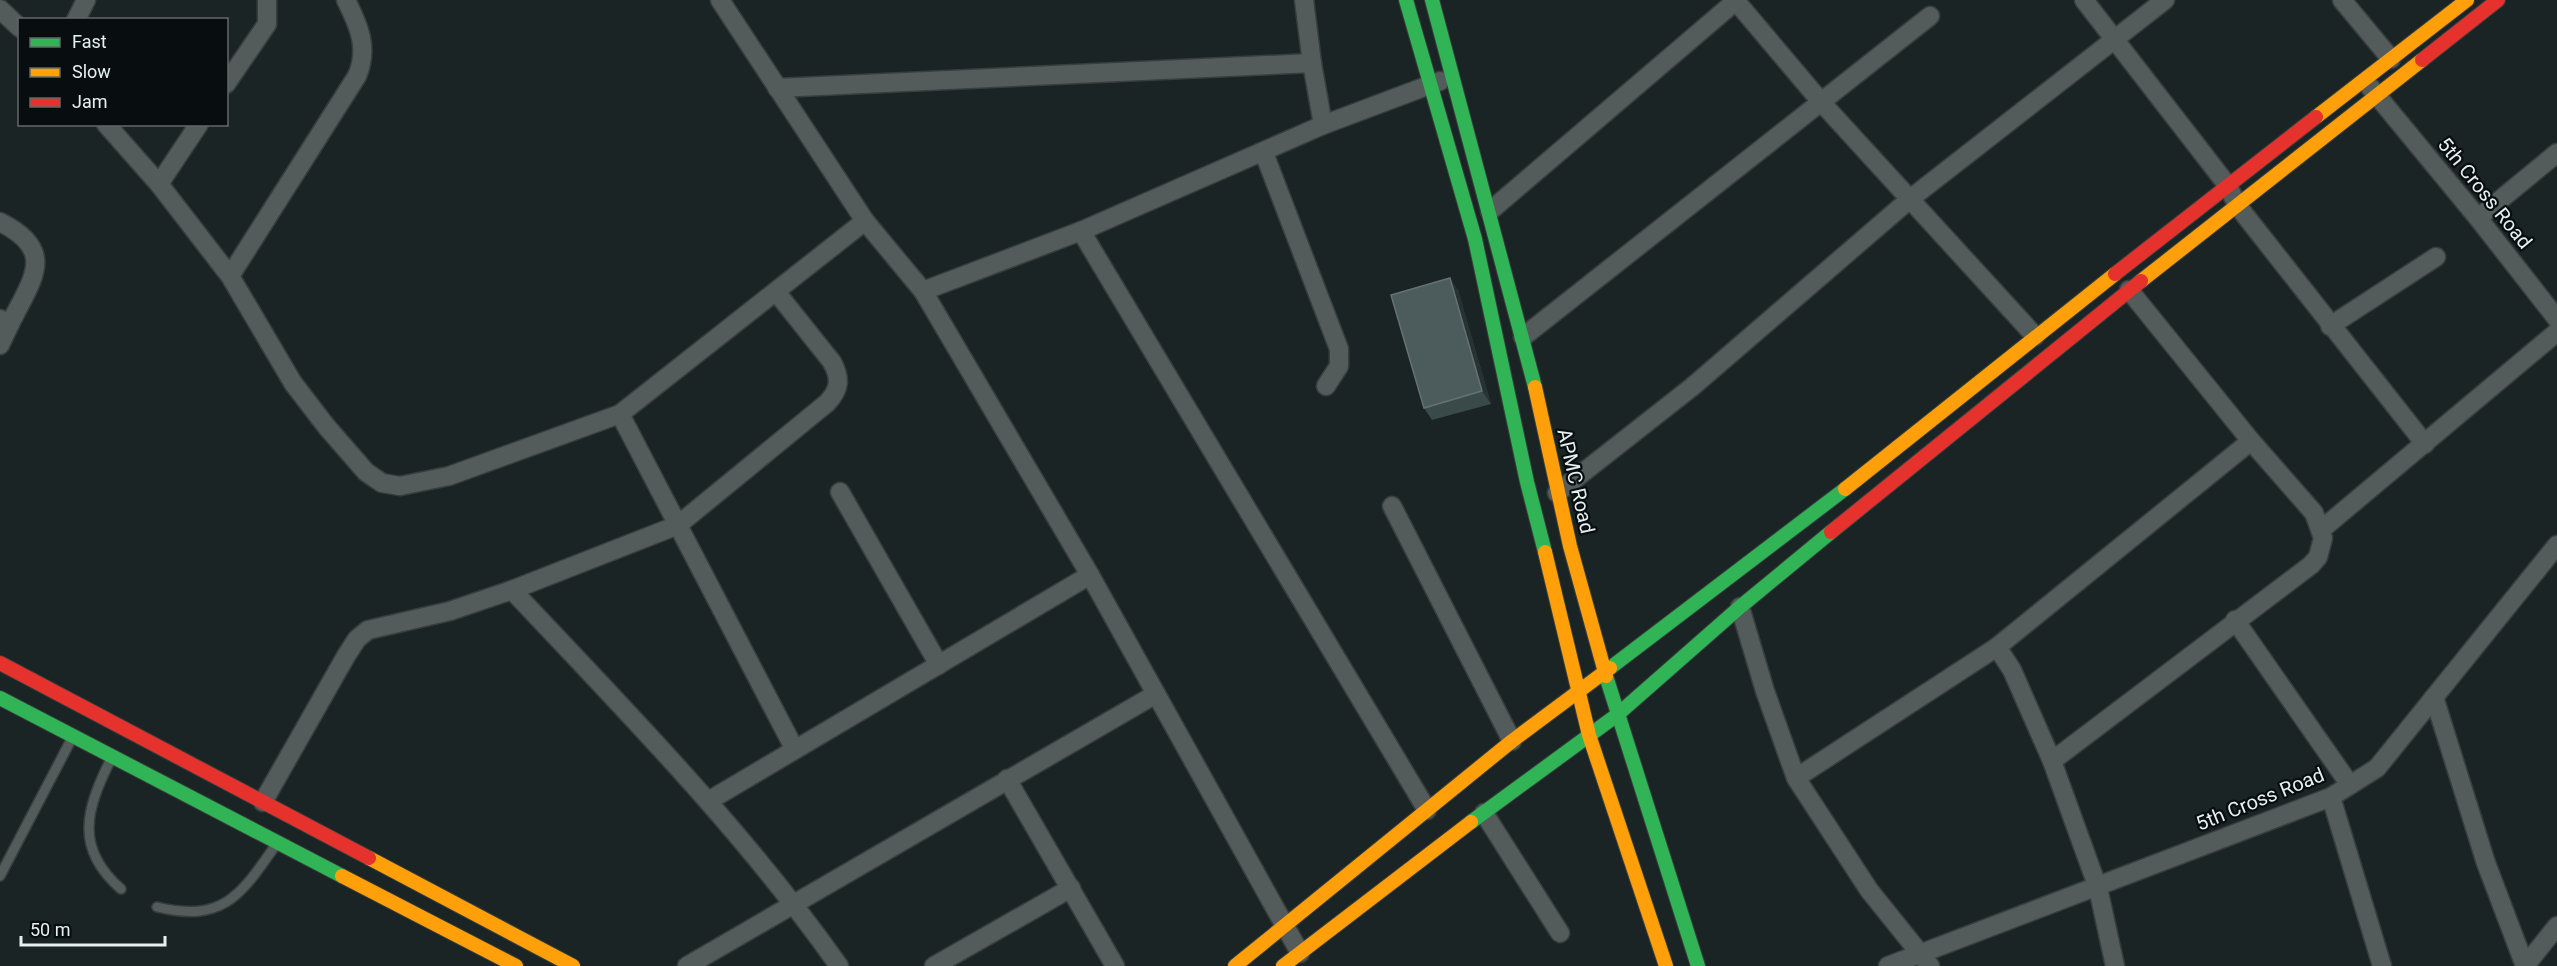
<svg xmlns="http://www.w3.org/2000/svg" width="2557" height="966" viewBox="0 0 2557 966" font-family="Roboto,sans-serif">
  <rect width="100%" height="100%" fill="#1b2424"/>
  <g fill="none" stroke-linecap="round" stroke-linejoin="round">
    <defs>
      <g id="lane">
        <path d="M 111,759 C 86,809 74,848 121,889"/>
        <path d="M 0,876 L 71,740"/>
        <path d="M 157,907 C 223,923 241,895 275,846"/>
      </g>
      <g id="street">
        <path d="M 720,0 L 865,221 L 923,291 L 1090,575 L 1300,953"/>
        <path d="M 1304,0 L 1312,63"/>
        <path d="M 1735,0 L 1822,103 L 2035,336"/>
        <path d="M 2084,0 L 2228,186 L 2237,205 L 2425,444"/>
        <path d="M 2342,0 L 2391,59"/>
        <path d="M 0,9 L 20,28"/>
        <path d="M 76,20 L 86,0"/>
        <path d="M 226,84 L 267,24 L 267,0"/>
        <path d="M 2370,87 L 2478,218 L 2557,319"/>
        <path d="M 777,88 L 1312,63 L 1323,125 L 1440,81"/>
        <path d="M 106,124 L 159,184 L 230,276 L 293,383 L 326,426 L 366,472 L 382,483 L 400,486 L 449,476 L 620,414 L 865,221"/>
        <path d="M 1264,153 L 1339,349 L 1339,366 L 1326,386"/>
        <path d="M 159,184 L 199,124"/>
        <path d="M 1490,211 L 1737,0"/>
        <path d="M 2478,218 L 2557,153"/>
        <path d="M 0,222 C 58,251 32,279 10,324"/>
        <path d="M 1081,231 L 1427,810"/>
        <path d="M 230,276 L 357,76 C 369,48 359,26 346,0"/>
        <path d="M 923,291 L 1081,231 L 1323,125"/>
        <path d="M 0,319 L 10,324 L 0,345"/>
        <path d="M 2330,326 L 2436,257"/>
        <path d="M 1523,337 L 1930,16"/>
        <path d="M 620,414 L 794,748"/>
        <path d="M 840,492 L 939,665"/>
        <path d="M 1557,493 L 1692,387 L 1910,199 L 2165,0"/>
        <path d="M 1392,506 L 1512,741"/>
        <path d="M 2322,529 L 2557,332"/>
        <path d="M 512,590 C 626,711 743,830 839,966"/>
        <path d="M 1740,607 L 1765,691 L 1796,778 L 1997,647 L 2012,670 L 2052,761 L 2311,565 L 2318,557 L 2323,538 L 2314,513 L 2251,441 L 2129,290"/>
        <path d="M 2235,620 L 2350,785"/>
        <path d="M 1997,647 L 2251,441"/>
        <path d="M 2434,697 L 2486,863 L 2525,966"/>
        <path d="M 2052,761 L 2098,888 L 2115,966"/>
        <path d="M 1796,778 L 1869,890 L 1930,966"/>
        <path d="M 1007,779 L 1115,966"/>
        <path d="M 2331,797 L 2382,966"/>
        <path d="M 710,800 L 1090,575"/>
        <path d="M 263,802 L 346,656 L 357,639 L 368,630 L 450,611 L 512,590 L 678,525 L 827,403 C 840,389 841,379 832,362 L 777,293"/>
        <path d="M 1484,813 L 1560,933"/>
        <path d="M 687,966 L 1156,694"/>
        <path d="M 934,966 L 1071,888"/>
        <path d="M 1888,966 L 2331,797 L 2377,768 L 2557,545"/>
        <path d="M 2525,966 L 2557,926"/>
      </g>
      <g id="fast">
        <path d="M 1406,0 L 1475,239 L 1527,482 L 1545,552"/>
        <path d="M 1432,0 L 1535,387"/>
        <path d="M 1610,668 L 1845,489"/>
        <path d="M 1606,676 L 1698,966"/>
        <path d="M 0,698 L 342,876"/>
        <path d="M 1471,822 L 1617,715 L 1740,607 L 1831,532"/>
      </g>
      <g id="slow">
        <path d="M 2316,117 L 2467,0"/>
        <path d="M 2141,281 L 2422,60"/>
        <path d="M 1535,387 L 1570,546 L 1606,676"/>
        <path d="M 1845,489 L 2115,274"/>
        <path d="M 1545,552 L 1589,735 L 1666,966"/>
        <path d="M 369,858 L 573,966"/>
        <path d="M 342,876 L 516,966"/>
        <path d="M 1235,966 L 1512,741 L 1610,668"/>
        <path d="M 1283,966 L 1471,822"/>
      </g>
      <g id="jam">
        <path d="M 2422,60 L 2498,0"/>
        <path d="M 2115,274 L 2316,117"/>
        <path d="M 1831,532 L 2141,281"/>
        <path d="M 0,663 L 369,858"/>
      </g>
    </defs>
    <!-- lane casing -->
    <use href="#lane" stroke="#373e3e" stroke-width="12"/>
    <!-- street casing -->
    <use href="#street" stroke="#373e3e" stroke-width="21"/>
    <!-- fast casing -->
    <use href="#fast" stroke="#373e3e" stroke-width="16"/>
    <!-- slow casing -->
    <use href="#slow" stroke="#373e3e" stroke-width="16"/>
    <!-- jam casing -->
    <use href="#jam" stroke="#373e3e" stroke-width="16"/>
    <!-- lane -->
    <use href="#lane" stroke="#545b5b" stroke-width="9"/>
    <!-- street -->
    <use href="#street" stroke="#545b5b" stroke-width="18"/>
    <!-- fast -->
    <use href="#fast" stroke="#30b455" stroke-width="14"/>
    <!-- slow -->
    <use href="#slow" stroke="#ff9f0a" stroke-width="14"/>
    <!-- jam -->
    <use href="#jam" stroke="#e5322d" stroke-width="14"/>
  </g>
  <!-- wall -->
  <path fill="#3a4a49" d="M 1458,290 L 1491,404 L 1432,420 L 1424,408 Z"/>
  <!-- shaded-wall -->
  <path fill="#263332" d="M 1450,278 L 1458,290 L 1491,404 L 1482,391 Z"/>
  <!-- building -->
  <path fill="#4c5b5b" stroke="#647372" stroke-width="1.5" d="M 1450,278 L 1482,391 L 1424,408 L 1391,295 Z"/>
  <g text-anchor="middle" stroke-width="4.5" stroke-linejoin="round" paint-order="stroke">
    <!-- street labels -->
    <g font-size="20" fill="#e6f0f1" stroke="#080e0f">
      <text transform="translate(2485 193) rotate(51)" y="7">5th Cross Road</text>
      <text transform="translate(1576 481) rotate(77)" y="7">APMC Road</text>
      <text transform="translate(2260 799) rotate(-22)" y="7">5th Cross Road</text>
    </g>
  </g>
  <!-- legend -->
  <rect x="18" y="18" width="210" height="108" fill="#080e0f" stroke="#616869" stroke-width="1.5"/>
  <rect x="30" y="38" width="30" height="9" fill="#30b455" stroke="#616869" stroke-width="1.5"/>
  <text x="72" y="48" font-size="18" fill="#e6f0f1">Fast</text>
  <rect x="30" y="68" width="30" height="9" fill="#ff9f0a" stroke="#616869" stroke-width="1.5"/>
  <text x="72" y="78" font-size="18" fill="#e6f0f1">Slow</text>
  <rect x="30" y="98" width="30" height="9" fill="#e5322d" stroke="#616869" stroke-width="1.5"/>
  <text x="72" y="108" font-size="18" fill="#e6f0f1">Jam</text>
  <!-- scale -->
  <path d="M21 936v9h144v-9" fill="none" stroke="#e6f0f1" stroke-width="3"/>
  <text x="30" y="936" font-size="18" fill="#e6f0f1" stroke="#080e0f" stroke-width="4.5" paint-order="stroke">50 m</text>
</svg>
